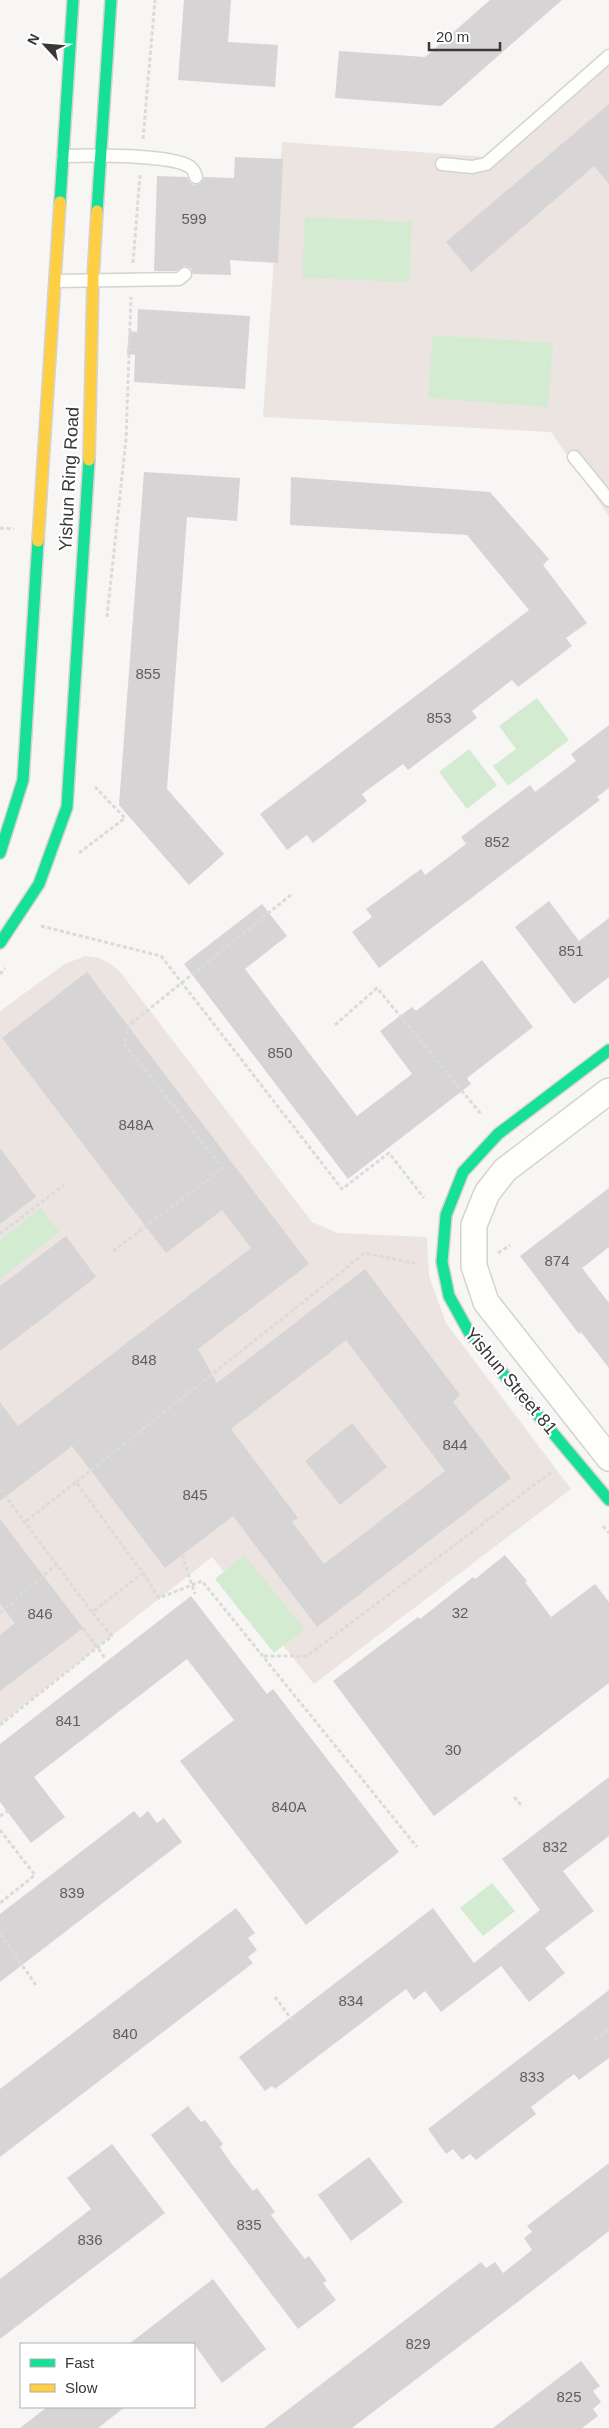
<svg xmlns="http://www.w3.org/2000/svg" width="609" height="2428" viewBox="0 0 609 2428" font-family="Helvetica,sans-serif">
  <rect width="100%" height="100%" fill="#f8f6f4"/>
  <!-- built -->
  <g fill="#ece4e1">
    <path d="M 609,51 L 609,516 L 551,432 L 263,417 L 282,142 L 487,157 Z"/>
    <path d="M 85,956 L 99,958 L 111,964 L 121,973 L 312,1222 L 338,1233 L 427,1237 L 429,1276 L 446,1323 L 571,1489 L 314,1684 L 212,1557 L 0,1724 L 0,1011 L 65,964 Z"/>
  </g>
  <!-- green -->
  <g fill="#d3ebd1">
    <path d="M 305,217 L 412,222 L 409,282 L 302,278 Z"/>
    <path d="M 433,335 L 553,343 L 548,407 L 428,398 Z"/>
    <path d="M 537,698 L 569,740 L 508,786 L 493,766 L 516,749 L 499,726 Z"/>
    <path d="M 469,749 L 497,785 L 467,809 L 439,772 Z"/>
    <path d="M 41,1208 L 59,1232 L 0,1279 L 0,1240 Z"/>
    <path d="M 244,1555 L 304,1629 L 274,1653 L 215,1579 Z"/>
    <path d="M 492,1883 L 515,1911 L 483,1936 L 460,1908 Z"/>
  </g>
  <!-- building -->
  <g fill="#d6d4d4" fill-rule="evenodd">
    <path d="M 184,0 L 231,0 L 228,42 L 278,45 L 275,87 L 178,80 Z"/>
    <path d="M 490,0 L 562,0 L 441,106 L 335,98 L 339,51 L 425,57 Z"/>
    <path d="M 609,104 L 609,184 L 594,166 L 471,272 L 446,242 Z"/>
    <path d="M 235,157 L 283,159 L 278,263 L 230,260 L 231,275 L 193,274 L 191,268 L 184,266 L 176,271 L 154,271 L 157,176 L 187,177 L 190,182 L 194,185 L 201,183 L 204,177 L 234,178 Z"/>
    <path d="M 138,309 L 250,316 L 245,389 L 134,382 L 135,355 L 127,354 L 129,331 L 137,332 Z"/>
    <path d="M 144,472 L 240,478 L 237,521 L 187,517 L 167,789 L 224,854 L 189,885 L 119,805 Z"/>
    <path d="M 291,477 L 490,492 L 549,559 L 543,565 L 587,623 L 566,638 L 572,646 L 518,687 L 512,680 L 472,711 L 477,718 L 408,770 L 403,764 L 362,794 L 367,801 L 313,843 L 307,835 L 287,850 L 260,814 L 529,610 L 467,535 L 290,525 Z"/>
    <path d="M 609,725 L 609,788 L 597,797 L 600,800 L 379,968 L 352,932 L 372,917 L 366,909 L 421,869 L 425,875 L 466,844 L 461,837 L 530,785 L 535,792 L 576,761 L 571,754 Z"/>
    <path d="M 549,901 L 579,941 L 609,918 L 609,977 L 574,1004 L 515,927 Z"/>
    <path d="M 262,904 L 287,936 L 245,969 L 357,1116 L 412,1074 L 380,1031 L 412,1007 L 416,1011 L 482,960 L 533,1027 L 467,1078 L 471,1084 L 348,1179 L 184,964 Z"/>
    <path d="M 87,972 L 309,1264 L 198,1349 L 217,1383 L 365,1269 L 460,1395 L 453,1402 L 511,1478 L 317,1627 L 233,1516 L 165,1568 L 72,1446 L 0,1501 L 0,1402 L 18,1426 L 251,1248 L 222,1210 L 166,1253 L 2,1038 ZM 346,1340 L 445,1471 L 324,1564 L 292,1522 L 298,1518 L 231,1429 Z"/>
    <path d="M 0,1148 L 36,1197 L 0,1224 Z"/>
    <path d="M 609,1188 L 609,1247 L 582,1268 L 609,1303 L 609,1368 L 581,1332 L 579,1334 L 520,1256 Z"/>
    <path d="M 66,1236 L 96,1277 L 0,1351 L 0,1286 Z"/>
    <path d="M 352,1423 L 387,1467 L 340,1505 L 305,1461 Z"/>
    <path d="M 0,1519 L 83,1628 L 0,1691 L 0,1635 L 15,1623 L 0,1604 Z"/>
    <path d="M 505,1555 L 527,1581 L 525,1582 L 551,1617 L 595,1584 L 609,1602 L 609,1683 L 434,1816 L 333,1681 L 418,1617 L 420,1619 L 473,1577 L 475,1579 Z"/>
    <path d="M 191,1596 L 267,1694 L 273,1689 L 399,1852 L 306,1925 L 180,1761 L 234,1720 L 187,1659 L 34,1777 L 65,1817 L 31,1843 L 0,1802 L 0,1744 Z"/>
    <path d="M 609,1777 L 609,1836 L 563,1871 L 594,1911 L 545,1948 L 565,1973 L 529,2002 L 501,1966 L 441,2012 L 425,1991 L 414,2000 L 406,1989 L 275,2089 L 272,2086 L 265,2091 L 239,2057 L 433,1908 L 474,1963 L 540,1910 L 502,1859 Z"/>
    <path d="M 134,1811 L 140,1818 L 148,1811 L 157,1823 L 164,1818 L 182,1842 L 0,1982 L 0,1914 Z"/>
    <path d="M 236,1908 L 255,1933 L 248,1938 L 257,1950 L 248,1957 L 253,1963 L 0,2157 L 0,2089 Z"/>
    <path d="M 609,1990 L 609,2058 L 579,2080 L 574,2074 L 531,2107 L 536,2114 L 476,2160 L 470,2154 L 462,2160 L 453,2149 L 446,2154 L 428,2129 Z"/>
    <path d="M 188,2106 L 201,2122 L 205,2120 L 223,2144 L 220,2147 L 231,2163 L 253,2191 L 257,2188 L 275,2212 L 271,2215 L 290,2240 L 305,2259 L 309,2256 L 327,2281 L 323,2283 L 336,2300 L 298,2329 L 151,2135 Z"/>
    <path d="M 112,2144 L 165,2213 L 0,2339 L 0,2279 L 91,2209 L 67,2178 Z"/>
    <path d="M 369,2157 L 403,2202 L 351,2241 L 318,2195 Z"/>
    <path d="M 609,2163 L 609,2231 L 515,2304 L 352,2428 L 264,2428 L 481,2262 L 486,2268 L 495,2262 L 503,2273 L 532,2250 L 524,2238 L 532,2232 L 527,2226 Z"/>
    <path d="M 213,2279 L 266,2349 L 222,2383 L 194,2344 L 129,2344 Z"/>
    <path d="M 581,2361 L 600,2386 L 593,2391 L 601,2402 L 593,2409 L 598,2416 L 582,2428 L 493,2428 Z"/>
    <path d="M 47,2407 L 125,2407 L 98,2428 L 20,2428 Z"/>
  </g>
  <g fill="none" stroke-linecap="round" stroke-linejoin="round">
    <defs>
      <g id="lane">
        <path d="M 63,156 C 88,155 172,154 190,167 C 194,170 195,173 196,177"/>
        <path d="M 442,164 L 472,167 L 486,164 L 609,56"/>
        <path d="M 57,281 L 179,279 L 185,274"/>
        <path d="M 574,457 L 609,500"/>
      </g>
      <path id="street" d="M 609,1091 L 505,1170 L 487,1193 L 474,1225 L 474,1266 L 486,1302 L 609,1458"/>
      <g id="fast">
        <path d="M 60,202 L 73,0"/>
        <path d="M 97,211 L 111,0"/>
        <path d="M 0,853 L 23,780 L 38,541"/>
        <path d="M 0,943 L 39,884 L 67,807 L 89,460"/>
        <path d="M 609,1050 L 498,1134 L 463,1172 L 446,1215 L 442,1262 L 449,1296 L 470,1334 L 609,1500"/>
      </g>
      <g id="slow">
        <path d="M 89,460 L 93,279 L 97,211"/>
        <path d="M 38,541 L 60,202"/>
      </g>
    </defs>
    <!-- lane casing -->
    <use href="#lane" stroke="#d4d3d2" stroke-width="15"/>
    <!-- street casing -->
    <use href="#street" stroke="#d4d3d2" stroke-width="28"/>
    <!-- fast casing -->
    <use href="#fast" stroke="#d4d3d2" stroke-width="14"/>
    <!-- slow casing -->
    <use href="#slow" stroke="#d4d3d2" stroke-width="14"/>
    <!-- path -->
    <g stroke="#dbdbda" stroke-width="3" stroke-dasharray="4 2.5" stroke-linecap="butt">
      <path d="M 143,139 L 155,0"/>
      <path d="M 133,263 L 140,175"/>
      <path d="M 0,528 L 14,529"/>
      <path d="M 107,617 L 126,439 L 131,297"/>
      <path d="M 79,853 L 125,818 L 95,787"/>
      <path d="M 41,926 L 161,956 L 342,1189 L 389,1153 L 424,1198"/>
      <path d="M 0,974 L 5,968"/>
      <path d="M 335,1025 L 377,988 L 481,1114"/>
      <path d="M 0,1234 L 64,1185"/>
      <path d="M 113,1251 L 223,1168 L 124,1044 L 128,1026 L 292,894"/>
      <path d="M 498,1253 L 510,1245"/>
      <path d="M 76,1482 L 365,1253 L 418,1264"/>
      <path d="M 0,1489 L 92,1612 L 143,1573 L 76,1482 L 25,1522"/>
      <path d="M 603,1526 L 609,1533"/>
      <path d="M 182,1555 L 195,1594"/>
      <path d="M 143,1573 L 159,1598 L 202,1581 L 417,1847"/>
      <path d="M 0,1613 L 57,1564"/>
      <path d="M 83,1628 L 105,1658"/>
      <path d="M 264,1656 L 307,1656 L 553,1471"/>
      <path d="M 0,1725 L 112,1636 L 92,1612"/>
      <path d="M 514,1797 L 522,1806"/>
      <path d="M 0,1816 L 9,1810"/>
      <path d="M 0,1830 L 35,1875 L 0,1903"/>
      <path d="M 0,1934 L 36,1985"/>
      <path d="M 275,1997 L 295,2024"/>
      <path d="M 595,2040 L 609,2029"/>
    </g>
    <!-- lane -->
    <use href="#lane" stroke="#fefefd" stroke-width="12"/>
    <!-- street -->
    <use href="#street" stroke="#fefefd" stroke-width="25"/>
    <!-- fast -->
    <use href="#fast" stroke="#16e098" stroke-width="11"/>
    <!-- slow -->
    <use href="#slow" stroke="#ffcf43" stroke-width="11"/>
  </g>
  <g text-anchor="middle" stroke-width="4.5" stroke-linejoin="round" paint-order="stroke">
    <!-- number labels -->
    <g font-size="15" fill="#605f5e">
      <text x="194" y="224">599</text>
      <text x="148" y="679">855</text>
      <text x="439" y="723">853</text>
      <text x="497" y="847">852</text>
      <text x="571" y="956">851</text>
      <text x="280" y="1058">850</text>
      <text x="136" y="1130">848A</text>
      <text x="557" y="1266">874</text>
      <text x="144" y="1365">848</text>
      <text x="455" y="1450">844</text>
      <text x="195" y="1500">845</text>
      <text x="460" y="1618">32</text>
      <text x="40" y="1619">846</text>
      <text x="68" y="1726">841</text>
      <text x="453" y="1755">30</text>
      <text x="289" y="1812">840A</text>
      <text x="555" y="1852">832</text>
      <text x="72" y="1898">839</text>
      <text x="351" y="2006">834</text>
      <text x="125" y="2039">840</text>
      <text x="532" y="2082">833</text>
      <text x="249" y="2230">835</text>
      <text x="90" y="2245">836</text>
      <text x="418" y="2349">829</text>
      <text x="569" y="2402">825</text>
    </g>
    <!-- street labels -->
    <g font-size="18" fill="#393837" stroke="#fff">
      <text transform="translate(69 479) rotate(-87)" y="6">Yishun Ring Road</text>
      <text transform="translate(511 1381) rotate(50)" y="6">Yishun Street 81</text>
    </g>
  </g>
  <!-- legend -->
  <rect x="20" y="2343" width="175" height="65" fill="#ffffff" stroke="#b0afaf"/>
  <rect x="30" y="2359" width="25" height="8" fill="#16e098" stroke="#b0afaf"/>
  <text x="65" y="2368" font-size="15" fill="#393837">Fast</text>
  <rect x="30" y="2384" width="25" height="8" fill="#ffcf43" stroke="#b0afaf"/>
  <text x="65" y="2393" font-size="15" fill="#393837">Slow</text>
  <!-- north arrow -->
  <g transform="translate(45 45) rotate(296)" stroke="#ffffff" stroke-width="4" paint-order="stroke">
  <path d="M0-4L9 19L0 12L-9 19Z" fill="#393837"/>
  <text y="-8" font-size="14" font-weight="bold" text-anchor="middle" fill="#393837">N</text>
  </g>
  <!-- scale -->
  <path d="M429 42v8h71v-8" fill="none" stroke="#393837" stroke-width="2.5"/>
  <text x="436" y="42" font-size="15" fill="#393837" stroke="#ffffff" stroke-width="4" paint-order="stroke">20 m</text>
</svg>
